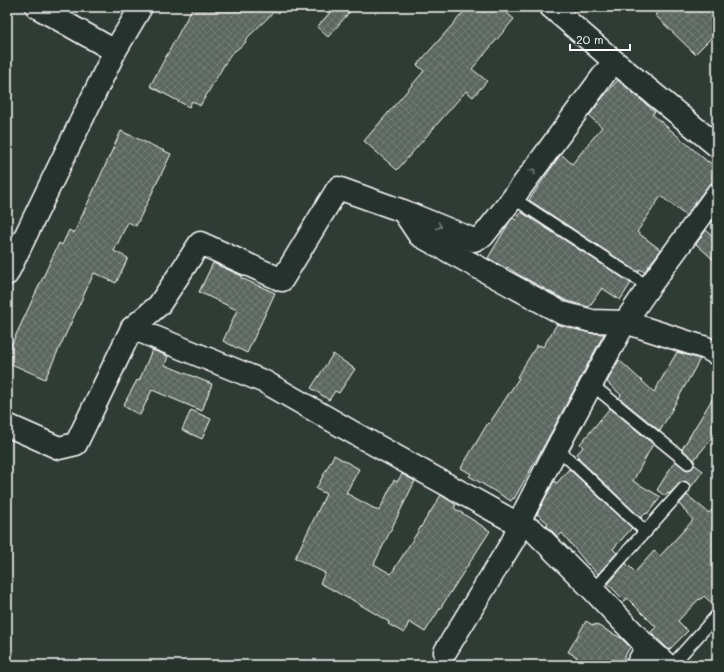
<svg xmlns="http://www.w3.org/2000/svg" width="724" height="672" viewBox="0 0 724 672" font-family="Mali,sans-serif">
  <defs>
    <pattern id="building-cross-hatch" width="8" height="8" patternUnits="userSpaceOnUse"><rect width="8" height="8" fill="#5b6661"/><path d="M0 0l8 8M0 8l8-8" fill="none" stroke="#747d79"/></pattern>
  </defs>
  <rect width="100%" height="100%" fill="#2f3b35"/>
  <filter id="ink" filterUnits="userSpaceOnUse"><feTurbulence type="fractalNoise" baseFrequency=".025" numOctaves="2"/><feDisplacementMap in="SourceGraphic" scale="8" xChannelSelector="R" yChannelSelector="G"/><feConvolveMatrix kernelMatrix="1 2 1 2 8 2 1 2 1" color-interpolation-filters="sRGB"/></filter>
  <g filter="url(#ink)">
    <!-- building -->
    <g fill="url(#building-cross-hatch)" stroke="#fff">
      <path d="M 193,7 L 279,7 L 245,40 L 246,42 L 230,55 L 200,106 L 192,101 L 189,107 L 150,86 Z"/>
      <path d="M 335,7 L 354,7 L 328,37 L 317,27 Z"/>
      <path d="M 468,7 L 500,7 L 514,19 L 472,69 L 487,81 L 473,97 L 466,91 L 397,170 L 364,141 L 424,71 L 417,65 Z"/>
      <path d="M 663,7 L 717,7 L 717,32 L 695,54 L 655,15 Z"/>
      <path d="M 618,80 L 655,112 L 652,114 L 708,162 L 708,161 L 717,168 L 717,182 L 712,183 L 707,187 L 686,216 L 661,196 L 637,232 L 661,250 L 644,272 L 640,269 L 638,272 L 529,200 L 561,154 L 572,164 L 602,127 L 589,116 L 599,102 Z"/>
      <path d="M 121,131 L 171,154 L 136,226 L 128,222 L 114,251 L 128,258 L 116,283 L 94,273 L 45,379 L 7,362 L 7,354 L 59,243 L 62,245 L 69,230 L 74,233 Z"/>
      <path d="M 521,212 L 631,283 L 620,300 L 602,288 L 589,307 L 567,301 L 519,275 L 507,267 L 507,269 L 488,258 L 510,221 L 513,218 L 516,220 Z"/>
      <path d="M 706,230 L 717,240 L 717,263 L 696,244 Z"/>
      <path d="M 213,263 L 242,276 L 241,278 L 275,293 L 247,353 L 223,341 L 237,310 L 199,292 Z"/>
      <path d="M 557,324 L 589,333 L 604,334 L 545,444 L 514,499 L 513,498 L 511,501 L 469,476 L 471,474 L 461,468 L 488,423 L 489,424 L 519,378 L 517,377 L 537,345 L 539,346 L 540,345 L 543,347 Z"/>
      <path d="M 152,350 L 168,356 L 165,365 L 212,384 L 202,411 L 152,390 L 140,415 L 123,406 L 137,380 L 139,381 Z"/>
      <path d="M 677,352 L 700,359 L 660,431 L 619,398 L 621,395 L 607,382 L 619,360 L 654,392 Z"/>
      <path d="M 333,354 L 355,369 L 339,393 L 335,391 L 329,400 L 311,388 Z"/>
      <path d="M 717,391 L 717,432 L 694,460 L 682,449 Z"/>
      <path d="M 610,408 L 653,444 L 633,481 L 661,497 L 647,514 L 646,513 L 641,518 L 578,458 L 579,457 L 577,454 L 583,447 L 580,444 Z"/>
      <path d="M 191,410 L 211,419 L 202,439 L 182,430 Z"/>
      <path d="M 334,455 L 359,469 L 346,493 L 379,511 L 394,480 L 397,482 L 402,474 L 415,481 L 374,564 L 391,574 L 441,495 L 456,505 L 454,508 L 490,531 L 425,632 L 409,622 L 404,633 L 388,624 L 389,622 L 349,598 L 349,599 L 320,583 L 325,573 L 295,558 L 326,494 L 316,489 Z"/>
      <path d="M 675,461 L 687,470 L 691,469 L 695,465 L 703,471 L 691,487 L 688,483 L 685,481 L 681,482 L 669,494 L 668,493 L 665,496 L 657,490 Z"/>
      <path d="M 569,469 L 632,528 L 613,549 L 617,553 L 598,574 L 588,564 L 588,565 L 562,533 L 558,537 L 546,525 L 548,523 L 537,514 L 554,481 L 557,483 Z"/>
      <path d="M 687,495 L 709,513 L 717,504 L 717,608 L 704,596 L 700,600 L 699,599 L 678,621 L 688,631 L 669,650 L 651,632 L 656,627 L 627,598 L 625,601 L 608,584 L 626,563 L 635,572 L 654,551 L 660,556 L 693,520 L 679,504 Z"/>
      <path d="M 586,621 L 594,626 L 595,624 L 621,638 L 630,647 L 620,665 L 572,665 L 577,657 L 568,652 Z"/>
    </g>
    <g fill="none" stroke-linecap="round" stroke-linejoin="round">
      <defs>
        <g id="service">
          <path d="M 513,198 L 649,287"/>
          <path d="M 591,384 L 688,463"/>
          <path d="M 557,448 L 646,532"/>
          <path d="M 593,590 L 684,488"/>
          <path d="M 437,665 L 445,652"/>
          <path d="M 672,665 L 717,615"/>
        </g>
        <g id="minor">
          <path d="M 403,211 L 419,235 L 562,313 L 592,321 L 625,322 L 706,348 L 717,354"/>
          <path d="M 132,328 L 265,382 L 352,432 L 518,524 L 534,531 L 593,590 L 647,647 L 667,665"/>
          <path d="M 7,425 L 59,448 L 76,444 L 132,328 L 159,305 L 200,243 L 282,280 L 338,188 L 403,211 L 474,240 L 483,236 L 513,198 L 614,61"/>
          <path d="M 445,652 L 514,539 L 518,524 L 557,448 L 625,322 L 649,287 L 717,194"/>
          <path d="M 637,665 L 647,647"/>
        </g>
        <g id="tertiary">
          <path d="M 37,7 L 115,51"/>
          <path d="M 551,7 L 614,61 L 717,146"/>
          <path d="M 7,274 L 115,51 L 141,7"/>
        </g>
      </defs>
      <!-- service casing -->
      <use href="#service" stroke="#fff" stroke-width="14"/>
      <!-- minor casing -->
      <use href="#minor" stroke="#fff" stroke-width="25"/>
      <!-- tertiary casing -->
      <use href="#tertiary" stroke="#fff" stroke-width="25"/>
      <!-- service -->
      <use href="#service" stroke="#26332d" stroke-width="11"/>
      <!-- minor -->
      <use href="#minor" stroke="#26332d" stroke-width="22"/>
      <!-- tertiary -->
      <use href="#tertiary" stroke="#26332d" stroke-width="22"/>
    </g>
    <!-- one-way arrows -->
    <defs><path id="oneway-chevron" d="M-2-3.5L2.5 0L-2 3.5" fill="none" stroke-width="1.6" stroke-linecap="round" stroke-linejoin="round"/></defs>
    <g stroke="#727a76">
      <use href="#oneway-chevron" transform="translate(533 171) rotate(-53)"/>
      <use href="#oneway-chevron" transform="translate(439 226) rotate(22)"/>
    </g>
  </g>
  <!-- margin -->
  <rect width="724" height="672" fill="none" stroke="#26332d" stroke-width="24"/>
  <rect x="12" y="12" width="700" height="648" fill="none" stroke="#fff" stroke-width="1.5" filter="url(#ink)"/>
  <!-- scale -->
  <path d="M570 44v6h60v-6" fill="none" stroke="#ffffff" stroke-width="2"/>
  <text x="576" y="44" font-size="12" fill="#ffffff" stroke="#26332d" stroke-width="3" paint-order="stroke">20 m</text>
</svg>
